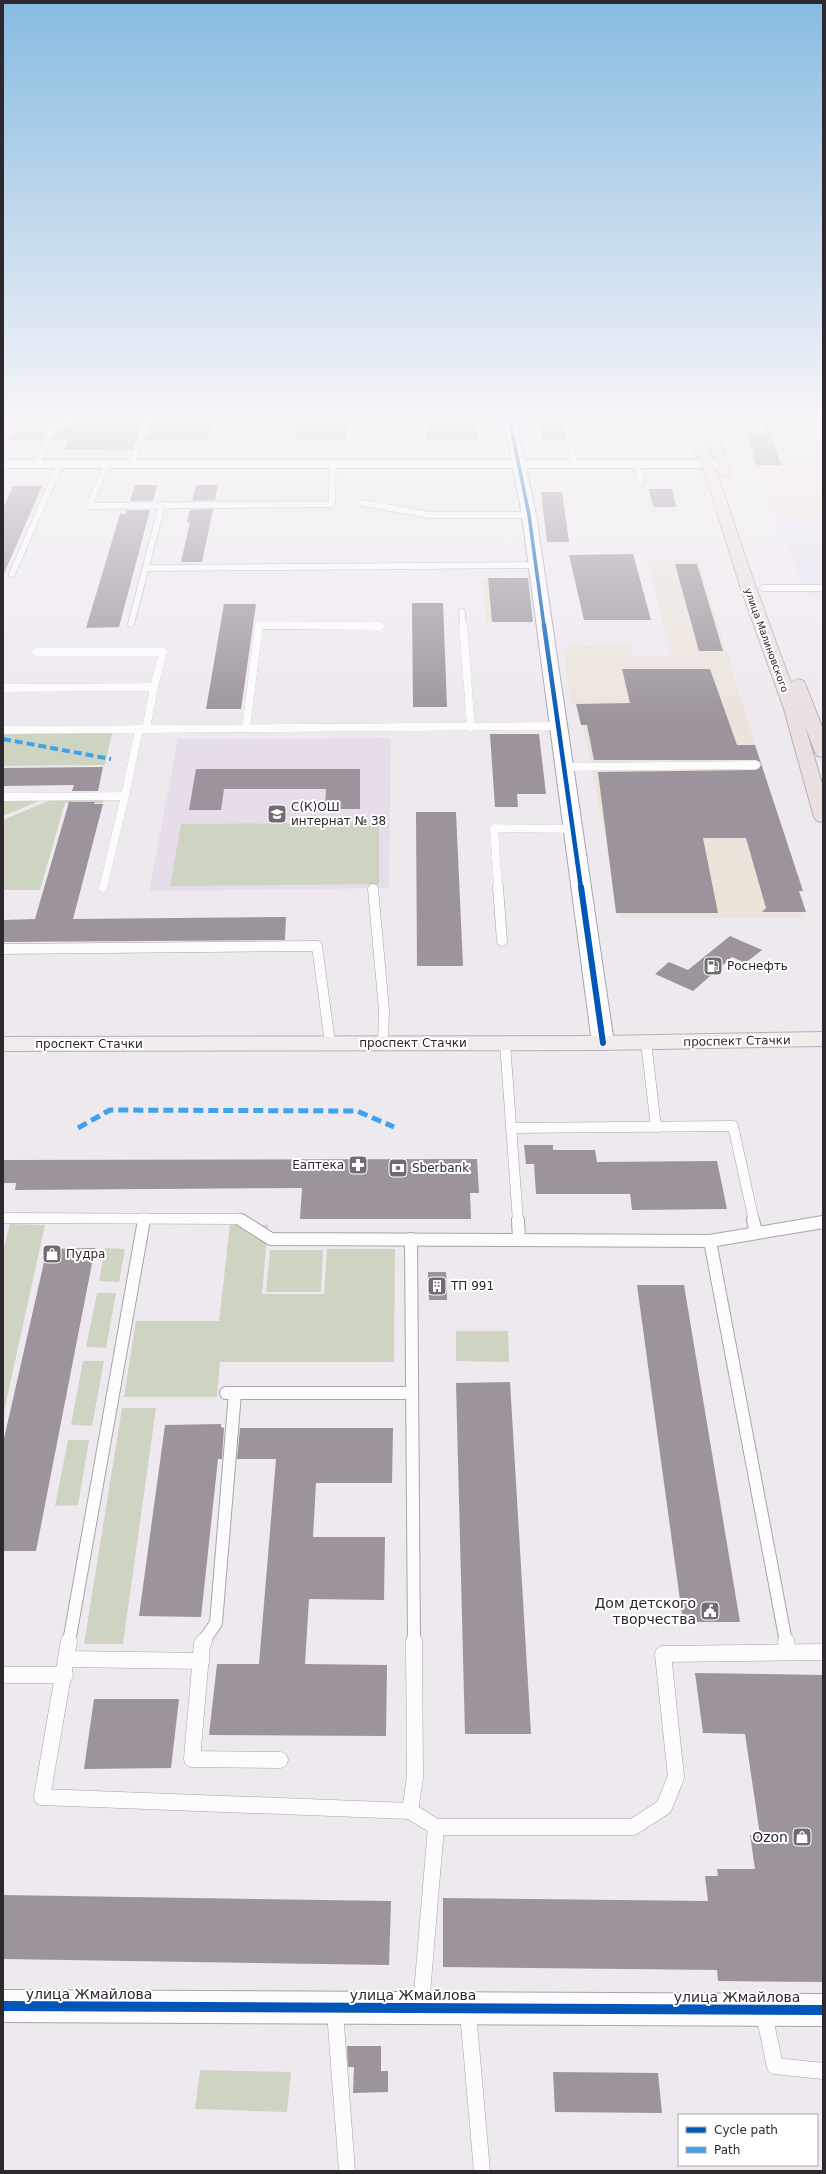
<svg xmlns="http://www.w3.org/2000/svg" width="826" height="2174" viewBox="0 0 826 2174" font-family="'DejaVu Sans',sans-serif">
  <rect width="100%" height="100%" fill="#eee9ef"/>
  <!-- commercial -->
  <path fill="#e8e2f1" d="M 772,513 L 823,525 L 823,600 L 808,596 Z"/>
  <!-- industrial -->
  <g fill="#ece3db">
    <path d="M 741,417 L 823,417 L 823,525 L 772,513 Z"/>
    <path d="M 698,559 L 755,744 L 805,918 L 621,918 L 587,746 L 578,707 L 571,702 L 564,653 L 566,645 L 599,646 L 599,643 L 630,643 L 633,656 L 672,656 L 649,567 L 650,561 Z"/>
    <path d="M 483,579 L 526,579 L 531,623 L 486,623 Z"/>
  </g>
  <!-- built -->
  <path fill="#e7dce9" d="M 391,738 L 389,888 L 149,891 L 178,739 Z"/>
  <!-- green -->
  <g fill="#cdd5c2">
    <path d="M 3,733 L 112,733 L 105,765 L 3,766 Z"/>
    <path d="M 44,799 L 3,816 L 3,800 Z"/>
    <path d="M 53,799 L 104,799 L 103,803 L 65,803 L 40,890 L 3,890 L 3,820 Z"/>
    <path d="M 379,823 L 379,884 L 170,886 L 181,824 Z"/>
    <path d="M 10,1224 L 45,1225 L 3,1416 L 3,1252 Z"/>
    <path d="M 230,1225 L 268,1225 L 262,1294 L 324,1294 L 327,1249 L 395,1249 L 394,1362 L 220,1362 L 217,1397 L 124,1397 L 136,1321 L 219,1321 Z"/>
    <path d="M 105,1248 L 125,1249 L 119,1282 L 99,1281 Z"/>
    <path d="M 270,1250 L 323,1250 L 321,1292 L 266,1292 Z"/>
    <path d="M 97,1293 L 116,1293 L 106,1348 L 86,1347 Z"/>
    <path d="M 456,1331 L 508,1331 L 509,1362 L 456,1361 Z"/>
    <path d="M 83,1361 L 104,1361 L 92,1426 L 71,1425 Z"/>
    <path d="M 122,1408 L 156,1408 L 123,1644 L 84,1644 Z"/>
    <path d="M 68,1440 L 89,1440 L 78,1505 L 55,1506 Z"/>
    <path d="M 200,2070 L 291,2072 L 287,2112 L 195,2109 Z"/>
  </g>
  <!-- building -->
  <g fill="#9c939c">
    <path d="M 24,417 L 67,417 L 50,423 L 21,423 Z"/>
    <path d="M 79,417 L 130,417 L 130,419 L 144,420 L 132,450 L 64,449 L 69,440 L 53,440 L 57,430 L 71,426 Z"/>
    <path d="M 540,417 L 564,417 L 567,439 L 543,439 Z"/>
    <path d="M 741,417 L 764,417 L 781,465 L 756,465 L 747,433 L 763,433 L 765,427 L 762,425 L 743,423 Z"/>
    <path d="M 427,420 L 476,420 L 478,440 L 427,440 Z"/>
    <path d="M 298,422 L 347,422 L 345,440 L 295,440 Z"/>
    <path d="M 152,423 L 212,423 L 207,440 L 146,440 Z"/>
    <path d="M 16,431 L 31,432 L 46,432 L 43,440 L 11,440 Z"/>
    <path d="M 135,485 L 157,485 L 153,501 L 130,501 Z"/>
    <path d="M 196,485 L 218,485 L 215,500 L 192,501 Z"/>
    <path d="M 13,486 L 42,486 L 3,576 L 3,508 Z"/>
    <path d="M 649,489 L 672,489 L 676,507 L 653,507 Z"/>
    <path d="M 541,492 L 562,492 L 569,542 L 547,542 Z"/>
    <path d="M 213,509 L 202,562 L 181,562 L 190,522 L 187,522 L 190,510 Z"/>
    <path d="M 127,510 L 150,510 L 119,627 L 86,628 L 120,514 L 126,514 Z"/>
    <path d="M 633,554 L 651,620 L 584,620 L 569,555 Z"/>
    <path d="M 675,564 L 697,564 L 723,651 L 699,651 Z"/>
    <path d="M 488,578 L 528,578 L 533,622 L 492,622 Z"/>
    <path d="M 412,603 L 443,603 L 447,707 L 413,707 Z"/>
    <path d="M 224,604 L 256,604 L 241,709 L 206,709 Z"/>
    <path d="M 622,669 L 710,669 L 737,745 L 755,745 L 803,891 L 799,891 L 806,912 L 762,912 L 766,908 L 746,838 L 703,838 L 718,913 L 616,913 L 598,772 L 756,770 L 761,765 L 760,762 L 756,760 L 594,760 L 587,725 L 581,725 L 576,704 L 630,703 Z"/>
    <path d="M 490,734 L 539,734 L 546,794 L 517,794 L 518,807 L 495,807 Z"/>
    <path d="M 103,767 L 98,791 L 72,791 L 74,785 L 3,786 L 3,768 Z"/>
    <path d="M 196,769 L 360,769 L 360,809 L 325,809 L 326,789 L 224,789 L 221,810 L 189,810 Z"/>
    <path d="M 69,802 L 95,802 L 94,804 L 103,804 L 73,919 L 286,917 L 285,940 L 3,942 L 3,920 L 35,919 Z"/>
    <path d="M 416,812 L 456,812 L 463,966 L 417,966 Z"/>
    <path d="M 730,936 L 762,950 L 745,963 L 732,957 L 693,991 L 655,974 L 669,962 L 688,970 Z"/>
    <path d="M 524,1145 L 553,1145 L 553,1150 L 595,1150 L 597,1162 L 717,1161 L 727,1209 L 632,1210 L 630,1194 L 536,1194 L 534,1164 L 526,1164 Z"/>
    <path d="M 477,1159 L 479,1193 L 470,1193 L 471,1219 L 300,1219 L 302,1188 L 15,1190 L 16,1183 L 3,1183 L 3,1160 Z"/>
    <path d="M 95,1248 L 36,1551 L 3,1551 L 3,1443 L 47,1249 Z"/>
    <path d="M 428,1272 L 446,1272 L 447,1300 L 429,1300 Z"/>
    <path d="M 637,1285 L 684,1285 L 740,1622 L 683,1622 Z"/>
    <path d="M 510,1382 L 531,1734 L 465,1734 L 456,1383 Z"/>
    <path d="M 221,1424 L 221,1427 L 224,1428 L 222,1459 L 218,1459 L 201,1617 L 139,1616 L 165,1425 Z"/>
    <path d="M 240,1428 L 393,1428 L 392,1483 L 316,1483 L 313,1537 L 385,1537 L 384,1600 L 309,1599 L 305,1664 L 387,1665 L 386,1736 L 209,1735 L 217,1664 L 259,1664 L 276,1459 L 237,1459 Z"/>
    <path d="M 695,1673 L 823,1675 L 823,1982 L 718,1981 L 717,1970 L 443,1967 L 443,1898 L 708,1901 L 705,1876 L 718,1876 L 717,1869 L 755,1869 L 750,1835 L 760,1835 L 745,1734 L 703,1733 Z"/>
    <path d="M 94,1699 L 179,1699 L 171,1768 L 84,1769 Z"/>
    <path d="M 3,1895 L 391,1901 L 389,1965 L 3,1959 Z"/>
    <path d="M 347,2046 L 381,2046 L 381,2071 L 388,2071 L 388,2092 L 353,2093 L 354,2067 L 348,2067 Z"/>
    <path d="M 553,2072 L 658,2073 L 662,2113 L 555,2112 Z"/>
  </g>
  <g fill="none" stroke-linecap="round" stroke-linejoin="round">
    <defs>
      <g id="lane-far4">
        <path d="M 3,426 C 24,427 59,433 75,417"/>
        <path d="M 712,426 L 761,429"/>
        <path d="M 571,444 L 574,464"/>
        <path d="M 37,464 L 54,426"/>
        <path d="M 107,464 L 89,506 L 332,504 L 333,464"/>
        <path d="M 131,464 L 149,419 L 370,417"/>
        <path d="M 637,464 L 641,482"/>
        <path d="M 363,503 L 429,515 L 529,515"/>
        <path d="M 146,568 L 536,565"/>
        <path d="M 12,574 L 60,464"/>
        <path d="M 763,588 L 823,588"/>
        <path d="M 462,612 L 463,626"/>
        <path d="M 131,624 L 162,505"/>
        <path d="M 259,626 L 334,626"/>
      </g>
      <g id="lane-far3">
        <path d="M 463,625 L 471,727"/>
        <path d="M 36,652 L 163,652 L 154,687"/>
        <path d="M 3,688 L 154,687 L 146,729"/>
        <path d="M 246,728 L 259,625 L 380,626"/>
        <path d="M 3,730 L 560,726"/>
        <path d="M 566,767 L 756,765"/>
        <path d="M 125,796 L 139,729"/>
        <path d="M 3,797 L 125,796 L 103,888"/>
        <path d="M 498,888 L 494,828 L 574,829"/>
      </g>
      <g id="lane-far2">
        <path d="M 498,887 L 502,941"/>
        <path d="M 373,889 L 384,1010 L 383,1043"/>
        <path d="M 3,949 L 317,946 L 330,1043"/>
        <path d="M 646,1042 L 656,1127"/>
        <path d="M 505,1043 L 518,1221"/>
        <path d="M 511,1128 L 733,1126 L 754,1221"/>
        <path d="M 3,1218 L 239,1219 L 242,1221"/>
        <path d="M 143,1221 L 144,1218"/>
      </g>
      <g id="lane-far1">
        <path d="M 241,1220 L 271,1239 L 710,1241 L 823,1222"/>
        <path d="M 518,1220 L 519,1240"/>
        <path d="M 753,1220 L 756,1232"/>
        <path d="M 411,1239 L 414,1642"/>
        <path d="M 710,1241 L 786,1642"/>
        <path d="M 226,1393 L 412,1393"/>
        <path d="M 69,1642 L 144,1220"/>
        <path d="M 203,1642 L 216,1623 L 235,1393"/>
      </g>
      <g id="lane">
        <path d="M 69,1641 L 42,1797 L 410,1811"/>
        <path d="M 204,1641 L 202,1644 L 192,1759 L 280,1760"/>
        <path d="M 414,1641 L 415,1777 L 410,1811 L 436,1827 L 421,2005"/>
        <path d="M 786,1641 L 788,1652"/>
        <path d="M 67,1659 L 201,1661"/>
        <path d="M 3,1675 L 65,1675"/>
        <path d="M 436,1827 L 633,1827 L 664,1807 L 676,1777 L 663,1654 L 823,1652"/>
        <path d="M 335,2012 L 347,2171"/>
        <path d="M 468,2012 L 482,2171"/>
        <path d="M 764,2014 L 775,2066 L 823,2071"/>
      </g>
      <path id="street" d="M 3,1990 L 823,1994 L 823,2026 L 3,2022 Z"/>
      <path id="secondary" d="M 503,417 L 515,417 L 524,460 L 722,460 L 728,464 L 722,468 L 526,468 L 536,515 L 614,1043 L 611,1048 L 603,1050 L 595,1048 L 592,1043 L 522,515 L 513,468 L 3,468 L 3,460 L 512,460 Z"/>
      <path id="primary" d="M 823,1032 L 823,1046 L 603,1050 L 3,1051 L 3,1037 L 603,1036 Z"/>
      <g id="highway">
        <path d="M 686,417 L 698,417 C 704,443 715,465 723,490 C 744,555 767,619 791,683 L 798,679 L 804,681 L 823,729 L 823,757 L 817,756 L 815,752 L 805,726 L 823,787 L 823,822 L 817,821 L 814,817 L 784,709 L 741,589 L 708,483 L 692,442 Z"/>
        <path d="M 704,417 L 716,417 L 721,442 L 731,472 L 729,475 L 725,476 L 719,472 L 709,442 Z"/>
      </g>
    </defs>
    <!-- lane-far4 casing -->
    <use href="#lane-far4" stroke="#a8a4a9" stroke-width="7"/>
    <!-- lane-far3 casing -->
    <use href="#lane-far3" stroke="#a8a4a9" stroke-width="8"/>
    <!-- lane-far2 casing -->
    <use href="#lane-far2" stroke="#a8a4a9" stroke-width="11"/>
    <!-- lane-far1 casing -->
    <use href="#lane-far1" stroke="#a8a4a9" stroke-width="14"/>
    <!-- lane casing -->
    <use href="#lane" stroke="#a8a4a9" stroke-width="17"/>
    <!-- street casing -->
    <use href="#street" stroke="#a8a4a9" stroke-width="2"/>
    <!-- secondary casing -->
    <use href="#secondary" stroke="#a8a4a9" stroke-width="2"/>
    <!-- primary casing -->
    <use href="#primary" stroke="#bcaeb2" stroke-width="2"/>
    <!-- highway casing -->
    <use href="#highway" stroke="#bcaeb2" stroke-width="2"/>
    <!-- lane-far4 -->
    <use href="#lane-far4" stroke="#fcfcfd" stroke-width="6"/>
    <!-- lane-far3 -->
    <use href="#lane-far3" stroke="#fcfcfd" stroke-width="8"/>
    <!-- lane-far2 -->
    <use href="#lane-far2" stroke="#fcfcfd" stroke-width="10"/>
    <!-- lane-far1 -->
    <use href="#lane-far1" stroke="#fcfcfd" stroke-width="12"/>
    <!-- lane -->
    <use href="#lane" stroke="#fcfcfd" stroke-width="16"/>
    <!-- street -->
    <use href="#street" fill="#fcfcfd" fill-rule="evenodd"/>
    <!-- secondary -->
    <use href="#secondary" fill="#fcfcfd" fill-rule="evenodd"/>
    <!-- primary -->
    <use href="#primary" fill="#f1ebec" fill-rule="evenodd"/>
    <!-- highway -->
    <use href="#highway" fill="#eadfe1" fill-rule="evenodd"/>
    <!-- quiet-far1 -->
    <path stroke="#3ea3eb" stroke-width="4" stroke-dasharray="8 4" stroke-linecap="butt" d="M 3,739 L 111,759"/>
    <!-- quiet -->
    <path stroke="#3ea3eb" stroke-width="5" stroke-dasharray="10 5" stroke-linecap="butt" d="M 78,1128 L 110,1110 L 357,1111 L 394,1127"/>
    <defs>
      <path id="cycleway-far3" d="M 509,417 L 529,515 L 544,626"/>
      <path id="cycleway-far2" d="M 544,625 L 581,888"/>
      <path id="cycleway-far1" d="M 581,887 L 603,1043"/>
      <path id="cycleway" d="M 3,2006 L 823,2010"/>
    </defs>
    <!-- cycleway-far3 casing -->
    <use href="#cycleway-far3" stroke="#fff" stroke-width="5"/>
    <!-- cycleway-far2 casing -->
    <use href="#cycleway-far2" stroke="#fff" stroke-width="6"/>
    <!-- cycleway-far1 casing -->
    <use href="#cycleway-far1" stroke="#fff" stroke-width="8"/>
    <!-- cycleway casing -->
    <use href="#cycleway" stroke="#fff" stroke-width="12"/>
    <!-- cycleway-far3 -->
    <use href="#cycleway-far3" stroke="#0057b8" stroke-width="3.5"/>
    <!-- cycleway-far2 -->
    <use href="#cycleway-far2" stroke="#0057b8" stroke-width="4.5"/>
    <!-- cycleway-far1 -->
    <use href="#cycleway-far1" stroke="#0057b8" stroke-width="6"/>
    <!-- cycleway -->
    <use href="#cycleway" stroke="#0057b8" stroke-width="10"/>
  </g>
  <!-- sky -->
  <linearGradient id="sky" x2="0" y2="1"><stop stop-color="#87bbe1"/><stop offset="0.58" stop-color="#f7f5f8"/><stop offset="1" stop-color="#f7f5f8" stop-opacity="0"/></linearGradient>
  <rect width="826" height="722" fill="url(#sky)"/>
  <!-- icons -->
  <defs>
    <symbol id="school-square" viewBox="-11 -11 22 22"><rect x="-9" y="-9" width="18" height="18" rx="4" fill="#706c71" stroke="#fff"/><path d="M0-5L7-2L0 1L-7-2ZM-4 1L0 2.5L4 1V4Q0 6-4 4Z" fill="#fff"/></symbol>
    <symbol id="fuel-square" viewBox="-11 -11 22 22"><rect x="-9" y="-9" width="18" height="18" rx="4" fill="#706c71" stroke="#fff"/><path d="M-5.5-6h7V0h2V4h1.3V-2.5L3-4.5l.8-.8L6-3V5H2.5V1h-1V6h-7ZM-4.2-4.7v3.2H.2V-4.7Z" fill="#fff"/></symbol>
    <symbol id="pharmacy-square" viewBox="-11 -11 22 22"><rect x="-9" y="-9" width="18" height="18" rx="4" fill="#706c71" stroke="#fff"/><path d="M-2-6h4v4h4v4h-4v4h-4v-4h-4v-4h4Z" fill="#fff"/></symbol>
    <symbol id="bank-square" viewBox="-11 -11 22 22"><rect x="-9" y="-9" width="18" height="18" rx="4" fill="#706c71" stroke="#fff"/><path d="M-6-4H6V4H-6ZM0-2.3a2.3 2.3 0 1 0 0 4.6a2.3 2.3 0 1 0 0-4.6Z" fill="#fff"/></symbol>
    <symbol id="shop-square" viewBox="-11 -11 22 22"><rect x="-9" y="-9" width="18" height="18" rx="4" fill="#706c71" stroke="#fff"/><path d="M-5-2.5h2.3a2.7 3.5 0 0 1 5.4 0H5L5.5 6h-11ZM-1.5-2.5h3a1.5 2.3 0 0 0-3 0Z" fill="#fff"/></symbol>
    <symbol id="building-square" viewBox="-11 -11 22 22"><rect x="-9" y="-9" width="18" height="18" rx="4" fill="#706c71" stroke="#fff"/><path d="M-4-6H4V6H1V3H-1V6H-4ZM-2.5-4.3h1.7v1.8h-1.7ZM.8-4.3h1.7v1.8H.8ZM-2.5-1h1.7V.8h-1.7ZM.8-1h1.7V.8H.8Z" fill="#fff"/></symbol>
    <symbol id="civic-square" viewBox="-11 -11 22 22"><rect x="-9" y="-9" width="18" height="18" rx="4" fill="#706c71" stroke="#fff"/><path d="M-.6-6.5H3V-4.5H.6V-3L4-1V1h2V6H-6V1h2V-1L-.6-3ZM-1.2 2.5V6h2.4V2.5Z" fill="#fff"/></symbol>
  </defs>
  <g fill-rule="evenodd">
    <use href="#school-square" x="266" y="803" width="22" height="22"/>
    <use href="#fuel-square" x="702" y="955" width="22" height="22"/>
    <use href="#pharmacy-square" x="347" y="1154" width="22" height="22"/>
    <use href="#bank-square" x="387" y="1157" width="22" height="22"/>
    <use href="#shop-square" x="41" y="1243" width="22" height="22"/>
    <use href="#building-square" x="426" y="1275" width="22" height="22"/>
    <use href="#civic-square" x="699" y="1600" width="22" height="22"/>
    <use href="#shop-square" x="791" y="1826" width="22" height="22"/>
  </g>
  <g text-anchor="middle" stroke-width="4" stroke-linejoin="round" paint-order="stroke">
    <!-- far-street labels -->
    <g font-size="10" fill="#2c282d" stroke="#fff">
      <text transform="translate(767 640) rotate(70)" y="4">улица Малиновского</text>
    </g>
    <!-- poi labels -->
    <g font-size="12" fill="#2c282d" stroke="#fff" text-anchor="start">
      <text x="291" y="811">С(К)ОШ<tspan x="291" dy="14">интернат № 38</tspan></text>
      <text x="727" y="970">Роснефть</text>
      <text x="344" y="1169" text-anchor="end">Еаптека</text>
      <text x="412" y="1172">Sberbank</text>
      <text x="66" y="1258">Пудра</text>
      <text x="451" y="1290">ТП 991</text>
    </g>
    <!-- street labels -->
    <g font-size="12" fill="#2c282d" stroke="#fff">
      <text transform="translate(737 1041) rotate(-1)" y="4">проспект Стачки</text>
      <text x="413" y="1047">проспект Стачки</text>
      <text x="89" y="1048">проспект Стачки</text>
    </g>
    <!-- near-poi labels -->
    <g font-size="14" fill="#2c282d" stroke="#fff" text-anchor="end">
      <text x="696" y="1608">Дом детского<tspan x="696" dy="16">творчества</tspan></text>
      <text x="788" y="1842">Ozon</text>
    </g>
    <!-- near-street labels -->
    <g font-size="14" fill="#2c282d" stroke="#fff">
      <text x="89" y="1999">улица Жмайлова</text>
      <text x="413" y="2000">улица Жмайлова</text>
      <text x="737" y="2002">улица Жмайлова</text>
    </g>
  </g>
  <!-- border -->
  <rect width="826" height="2174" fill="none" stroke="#2c282d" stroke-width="8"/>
  <!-- legend -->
  <rect x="678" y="2114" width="140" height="52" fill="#ffffff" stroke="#aba9ab"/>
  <rect x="686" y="2127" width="20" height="6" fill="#0057b8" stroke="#aba9ab"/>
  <text x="714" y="2134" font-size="12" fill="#2c282d">Cycle path</text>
  <rect x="686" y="2147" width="20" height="6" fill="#3ea3eb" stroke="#aba9ab"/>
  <text x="714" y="2154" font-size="12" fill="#2c282d">Path</text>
</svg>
